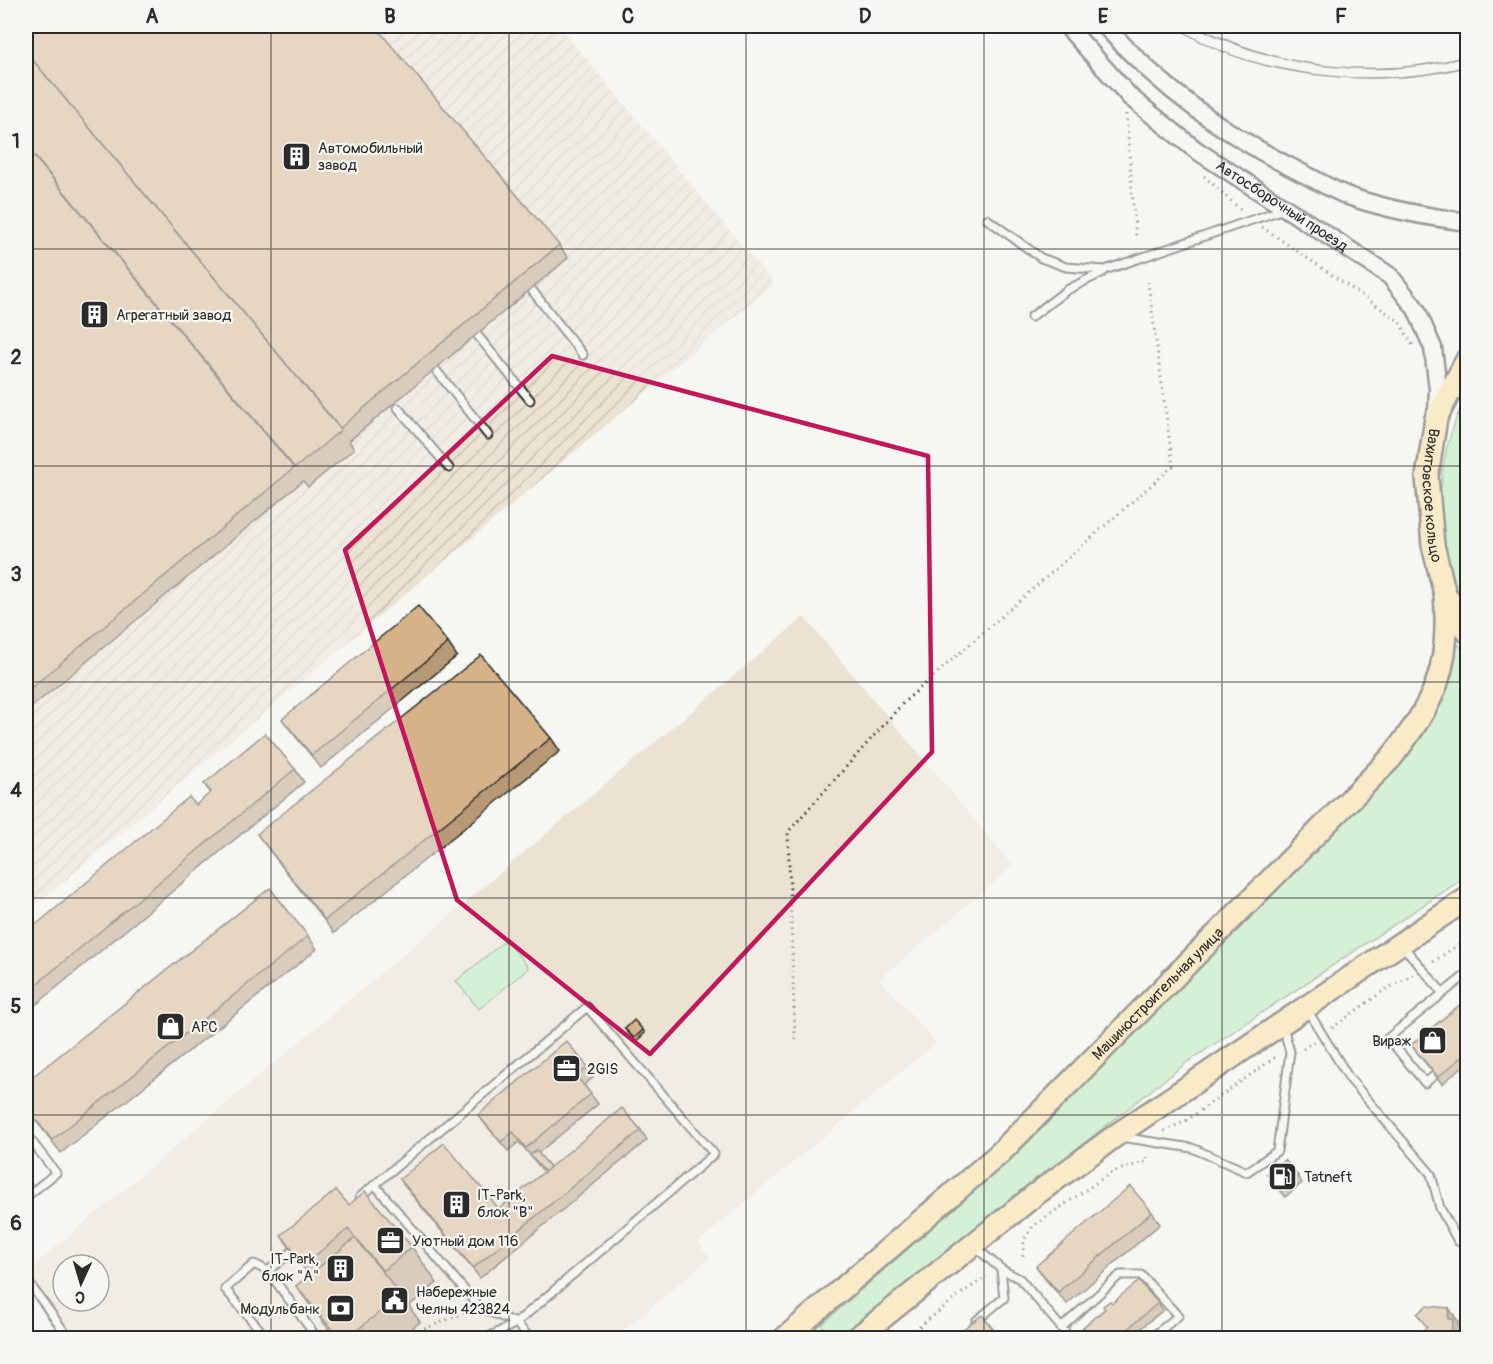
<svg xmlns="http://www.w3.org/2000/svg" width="1493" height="1364" viewBox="0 0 1493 1364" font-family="Pangolin,sans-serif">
  <defs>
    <pattern id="industrial-furrows" width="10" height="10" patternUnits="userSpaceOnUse" patternTransform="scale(1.5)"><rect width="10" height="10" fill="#ece2d2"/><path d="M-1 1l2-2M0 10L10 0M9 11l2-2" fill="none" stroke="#cbc2b4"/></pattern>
  </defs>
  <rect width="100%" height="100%" fill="#f6f6f2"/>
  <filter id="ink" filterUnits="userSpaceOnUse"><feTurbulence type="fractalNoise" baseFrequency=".0167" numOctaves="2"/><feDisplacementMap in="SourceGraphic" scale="12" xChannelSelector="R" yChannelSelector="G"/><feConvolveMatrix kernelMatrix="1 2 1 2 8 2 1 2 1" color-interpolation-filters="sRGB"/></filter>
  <g filter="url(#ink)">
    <!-- built -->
    <path fill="#ece2d2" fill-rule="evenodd" d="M 804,617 L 1013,866 L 880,979 L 936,1043 L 698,1242 L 710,1258 L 615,1338 L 67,1338 L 26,1289 L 26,1272 ZM 63,1265 L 99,1265 L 99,1301 L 63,1301 Z"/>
    <!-- industrial -->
    <path fill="url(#industrial-furrows)" d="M 26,26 L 559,26 L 774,284 L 26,913 Z"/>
    <!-- green -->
    <g fill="#adebb1" stroke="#6c8b6e" stroke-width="1.5">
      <path d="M 1467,396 L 1467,614 C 1435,545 1429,466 1467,396 Z"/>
      <path d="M 1458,644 L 1468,657 L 1467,876 L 1186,1063 L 1019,1194 L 851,1338 L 832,1338 L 821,1325 L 1007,1162 L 1367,797 L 1428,724 L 1452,674 Z"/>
      <path d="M 506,940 L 529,968 L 479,1009 L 456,981 Z"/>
    </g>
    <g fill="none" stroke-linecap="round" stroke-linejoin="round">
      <defs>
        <g id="service">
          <path d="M 987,219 L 1041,258 L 1066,267 L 1105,270 L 1284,209"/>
          <path d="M 531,289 L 583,355"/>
          <path d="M 1031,317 L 1067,290 L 1103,272"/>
          <path d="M 478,336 L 530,400"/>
          <path d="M 435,369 L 488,435"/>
          <path d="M 398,408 L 449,468"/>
          <path d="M 1402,945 L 1443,993"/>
          <path d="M 1308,1011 L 1349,1078 L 1431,1174 L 1440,1208 L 1458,1241"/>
          <path d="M 1435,1075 L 1425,1083 L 1388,1038 L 1468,973"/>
          <path d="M 26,1134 L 56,1173 L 26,1197"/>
          <path d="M 1121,1137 L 1192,1148 L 1247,1172 L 1277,1151 L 1290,1052 L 1283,1027"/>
          <path d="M 375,1185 L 479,1307 L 516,1323 L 530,1338"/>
          <path d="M 360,1197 L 587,1007 L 714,1154 L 516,1323 L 487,1338"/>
          <path d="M 300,1245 L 268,1271 L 317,1338"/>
          <path d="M 975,1247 L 1001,1269 L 1004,1298 L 976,1321"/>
          <path d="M 1001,1269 L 1020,1279 L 1070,1338"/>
          <path d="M 26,1279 L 69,1338"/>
          <path d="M 1061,1328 L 1120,1275 L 1141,1275 L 1178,1316 L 1151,1338"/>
          <path d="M 267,1338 L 225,1289 L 254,1264 L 268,1271"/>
        </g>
        <g id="tertiary">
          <path id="s1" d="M 1067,26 L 1130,97 L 1196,150 L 1390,276 L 1416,309 L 1433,348 L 1438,389 L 1437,414"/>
          <path d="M 1105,26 C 1163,90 1224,134 1302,173 C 1318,181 1334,191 1351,197 C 1389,210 1428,217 1468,222"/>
        </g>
        <g id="primary">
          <path id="s2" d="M 1468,358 L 1436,418 L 1427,477 L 1433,545 L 1445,594 L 1468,632"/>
          <path id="s3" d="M 785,1338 L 1000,1153 L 1391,758 C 1436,700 1451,668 1445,594"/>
          <path d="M 857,1338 L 1036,1194 L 1115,1136 L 1468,898"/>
        </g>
      </defs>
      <!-- service casing -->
      <use href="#service" stroke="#2b2b2b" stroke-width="11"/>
      <!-- tertiary casing -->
      <use href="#tertiary" stroke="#2b2b2b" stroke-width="21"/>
      <!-- primary casing -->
      <use href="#primary" stroke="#2b2b2b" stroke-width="26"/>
      <!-- path -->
      <g stroke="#2b2b2b" stroke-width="3" stroke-dasharray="1.5 4.5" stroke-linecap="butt">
        <path d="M 996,31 L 1002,26"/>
        <path d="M 1126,114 L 1136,239"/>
        <path d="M 1204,176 L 1243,212"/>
        <path d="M 1262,227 L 1399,321 L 1413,346"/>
        <path d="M 1458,414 L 1468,423"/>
        <path d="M 1433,962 L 1468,938"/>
        <path d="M 1332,1028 L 1386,989 L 1413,975"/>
        <path d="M 795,1039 L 788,832 L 904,702 L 1173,466 L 1148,282"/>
        <path d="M 1303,1049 L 1314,1041"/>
        <path d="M 1164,1131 L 1184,1122 L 1277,1056"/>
        <path d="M 1023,1256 L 1024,1240 L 1033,1226 L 1112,1172 L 1147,1161 L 1147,1157"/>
        <path d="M 402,1338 L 469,1311"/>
        <path d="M 905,1338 L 966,1290 L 987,1277"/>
      </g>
      <!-- service -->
      <use href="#service" stroke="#f6f6f2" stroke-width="7"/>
      <!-- tertiary -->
      <use href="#tertiary" stroke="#f6f6f2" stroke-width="16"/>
      <!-- primary -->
      <use href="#primary" stroke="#ffdd96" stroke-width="21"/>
      <!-- tram -->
      <g stroke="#2b2b2b" stroke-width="1.5">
        <path d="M 1175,26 C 1252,79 1379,90 1468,66"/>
        <path d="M 1196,26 C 1279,69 1377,80 1468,56"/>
      </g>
    </g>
    <!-- wall -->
    <g fill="#b79974" stroke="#2b2b2b" stroke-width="1.5">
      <path d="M 26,26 L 559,245 L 568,258 L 349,441 L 354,449 L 308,487 L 303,481 L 26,712 Z"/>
      <path d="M 448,643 L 457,656 L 321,768 L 291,731 L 282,719 Z"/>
      <path d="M 551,738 L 560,751 L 334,933 L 266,846 L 257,834 Z"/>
      <path d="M 295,769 L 304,782 L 26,1013 L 26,933 L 196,805 L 211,793 L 204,784 Z"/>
      <path d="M 308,936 L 317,949 L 61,1153 L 26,1108 L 26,1082 Z"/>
      <path d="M 1467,999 L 1467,1063 L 1442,1084 L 1411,1045 Z"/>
      <path d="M 625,1029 L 643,1030 L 645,1033 L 636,1042 Z"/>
      <path d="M 588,1067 L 594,1077 L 584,1085 L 598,1104 L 538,1153 L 550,1167 L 641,1130 L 647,1140 L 480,1278 L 407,1189 L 400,1179 L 499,1209 L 544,1172 L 519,1142 L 508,1151 L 485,1124 L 478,1115 Z"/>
      <path d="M 1267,1174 L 1298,1176 L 1302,1183 L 1285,1197 Z"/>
      <path d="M 349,1205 L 412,1247 L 437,1283 L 409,1306 L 420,1322 L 399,1338 L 336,1338 L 315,1312 L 296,1286 L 309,1275 L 281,1235 Z"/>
      <path d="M 1152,1212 L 1160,1224 L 1067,1304 L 1045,1279 L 1036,1266 Z"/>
      <path d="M 1112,1303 L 1158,1303 L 1163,1310 L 1129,1338 L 1092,1338 L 1083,1327 Z"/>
    </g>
    <!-- shaded-wall -->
    <path fill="#957d5e" stroke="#2b2b2b" stroke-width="1.5" d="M 1449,1308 L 1458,1321 L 1458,1326 L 1462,1332 L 1461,1338 L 1456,1338 L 1451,1332 L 1448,1319 Z"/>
    <!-- building -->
    <g fill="#d5b287" stroke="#2b2b2b" stroke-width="1.5">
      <path d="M 26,26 L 375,26 L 559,245 L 340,428 L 26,52 Z"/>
      <path d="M 26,52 L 341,430 L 295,468 L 26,146 Z"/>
      <path d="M 26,147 L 294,468 L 26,692 Z"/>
      <path d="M 418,606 L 448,643 L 312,755 L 282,719 Z"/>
      <path d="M 481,655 L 551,738 L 325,920 L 257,834 Z"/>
      <path d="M 265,733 L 295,769 L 26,993 L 26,933 L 189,797 L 196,805 L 211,792 L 204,784 Z"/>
      <path d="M 270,888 L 308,936 L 52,1140 L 26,1107 L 26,1082 Z"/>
      <path d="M 1467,999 L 1467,1053 L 1438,1077 L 1411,1045 Z"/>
      <path d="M 634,1020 L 643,1030 L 634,1038 L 625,1029 Z"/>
      <path d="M 566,1041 L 588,1067 L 576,1076 L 591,1094 L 526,1148 L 513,1132 L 501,1142 L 478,1115 Z"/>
      <path d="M 622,1108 L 641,1130 L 473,1268 L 400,1179 L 444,1143 L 499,1209 Z"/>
      <path d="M 536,1150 L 550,1167 L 545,1172 L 530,1155 Z"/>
      <path d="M 1285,1160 L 1298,1176 L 1280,1191 L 1267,1174 Z"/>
      <path d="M 1130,1186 L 1152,1212 L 1058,1292 L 1036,1266 Z"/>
      <path d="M 336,1190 L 349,1205 L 365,1191 L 412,1247 L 383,1271 L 348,1229 L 305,1264 L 281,1235 Z"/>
      <path d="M 355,1238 L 401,1295 L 347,1338 L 339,1338 L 296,1286 Z"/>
      <path d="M 1139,1281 L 1158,1303 L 1117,1338 L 1093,1338 L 1083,1327 L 1105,1309 L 1103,1306 L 1110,1301 L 1112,1303 Z"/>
      <path d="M 1426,1306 L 1449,1308 L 1448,1319 L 1453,1319 L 1451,1332 L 1457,1338 L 1413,1338 L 1427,1327 L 1417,1314 Z"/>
      <path d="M 982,1315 L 1000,1338 L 951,1338 Z"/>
    </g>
  </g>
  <!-- marked area -->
  <path d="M0 0H1493V1364H0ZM 552,356 L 928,456 L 932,752 L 650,1054 L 457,900 L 345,550 Z" fill="#f6f6f2" fill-opacity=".55" fill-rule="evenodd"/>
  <path fill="none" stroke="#c2185b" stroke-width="4.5" stroke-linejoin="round" d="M 552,356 L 928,456 L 932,752 L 650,1054 L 457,900 L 345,550 Z"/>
  <!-- grid -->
  <path fill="none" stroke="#2b2b2b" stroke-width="1.5" stroke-opacity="0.55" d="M 271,26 L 271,1338M 509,26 L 509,1338M 746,26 L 746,1338M 984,26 L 984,1338M 1222,26 L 1222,1338M 26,249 L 1468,249M 26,466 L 1468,466M 26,682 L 1468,682M 26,898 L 1468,898M 26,1115 L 1468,1115"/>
  <!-- icons -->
  <defs>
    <symbol id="building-square" viewBox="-11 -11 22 22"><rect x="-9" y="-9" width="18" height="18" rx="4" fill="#2b2b2b" stroke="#f6f6f2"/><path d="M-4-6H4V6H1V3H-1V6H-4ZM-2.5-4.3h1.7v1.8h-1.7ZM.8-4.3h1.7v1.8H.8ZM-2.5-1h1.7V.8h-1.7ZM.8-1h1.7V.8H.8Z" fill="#fff"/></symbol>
    <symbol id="shop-square" viewBox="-11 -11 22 22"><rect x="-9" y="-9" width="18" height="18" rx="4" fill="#2b2b2b" stroke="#f6f6f2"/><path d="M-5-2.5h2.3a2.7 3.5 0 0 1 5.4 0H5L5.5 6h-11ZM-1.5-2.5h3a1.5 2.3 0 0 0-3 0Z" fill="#fff"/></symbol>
    <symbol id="office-square" viewBox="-11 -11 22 22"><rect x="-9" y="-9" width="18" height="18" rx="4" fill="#2b2b2b" stroke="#f6f6f2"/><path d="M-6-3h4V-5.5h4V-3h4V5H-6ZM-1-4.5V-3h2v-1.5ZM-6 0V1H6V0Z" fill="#fff"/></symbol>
    <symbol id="fuel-square" viewBox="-11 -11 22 22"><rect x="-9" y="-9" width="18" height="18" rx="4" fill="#2b2b2b" stroke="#f6f6f2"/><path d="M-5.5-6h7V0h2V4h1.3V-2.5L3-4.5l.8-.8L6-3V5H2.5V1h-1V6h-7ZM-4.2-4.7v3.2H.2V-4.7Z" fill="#fff"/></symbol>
    <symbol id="civic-square" viewBox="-11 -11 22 22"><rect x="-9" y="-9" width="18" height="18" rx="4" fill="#2b2b2b" stroke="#f6f6f2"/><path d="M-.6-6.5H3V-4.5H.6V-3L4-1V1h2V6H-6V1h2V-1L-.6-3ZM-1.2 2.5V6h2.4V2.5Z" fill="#fff"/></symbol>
    <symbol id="bank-square" viewBox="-11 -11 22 22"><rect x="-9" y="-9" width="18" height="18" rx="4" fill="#2b2b2b" stroke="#f6f6f2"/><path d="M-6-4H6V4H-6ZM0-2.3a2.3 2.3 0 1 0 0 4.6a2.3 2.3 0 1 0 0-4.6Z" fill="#fff"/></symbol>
  </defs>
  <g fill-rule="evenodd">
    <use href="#building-square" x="280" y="140" width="33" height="33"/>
    <use href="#building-square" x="78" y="298" width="33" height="33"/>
    <use href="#shop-square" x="154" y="1010" width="33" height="33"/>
    <use href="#shop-square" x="1416" y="1024" width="33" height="33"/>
    <use href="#office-square" x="550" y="1052" width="33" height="33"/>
    <use href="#fuel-square" x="1266" y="1160" width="33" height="33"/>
    <use href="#building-square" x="440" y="1188" width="33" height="33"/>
    <use href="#office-square" x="374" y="1224" width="33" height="33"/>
    <use href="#building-square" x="324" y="1252" width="33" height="33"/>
    <use href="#civic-square" x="378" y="1284" width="33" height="33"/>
    <use href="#bank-square" x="324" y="1292" width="33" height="33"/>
  </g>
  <g text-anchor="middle" stroke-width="4.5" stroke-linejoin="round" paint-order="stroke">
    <!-- poi labels -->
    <g font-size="15" fill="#2b2b2b" stroke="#f6f6f2" text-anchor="start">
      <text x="318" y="153">Автомобильный<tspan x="318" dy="17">завод</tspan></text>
      <text x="116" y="320">Агрегатный завод</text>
      <text x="191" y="1032">АРС</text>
      <text x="1411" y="1046" text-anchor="end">Вираж</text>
      <text x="587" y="1074">2GIS</text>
      <text x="1304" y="1182">Tatneft</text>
      <text x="477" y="1200">IT-Park,<tspan x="477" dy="17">блок "В"</tspan></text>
      <text x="412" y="1246">Уютный дом 116</text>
      <text x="319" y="1264" text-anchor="end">IT-Park,<tspan x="319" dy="17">блок "А"</tspan></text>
      <text x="416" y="1297">Набережные<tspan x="416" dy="17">Челны 423824</tspan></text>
      <text x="320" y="1314" text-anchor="end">Модульбанк</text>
    </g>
    <!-- street labels -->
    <g font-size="15" fill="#2b2b2b" stroke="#f6f6f2">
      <text dy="5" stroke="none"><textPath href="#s1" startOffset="282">Автосборочный проезд</textPath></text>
      <text dy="5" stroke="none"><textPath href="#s2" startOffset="146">Вахитовское кольцо</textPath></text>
      <text dy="5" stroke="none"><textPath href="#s3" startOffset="508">Машиностроительная улица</textPath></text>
    </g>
  </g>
  <!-- margin -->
  <rect width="1493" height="1364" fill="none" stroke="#f6f6f2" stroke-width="66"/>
  <!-- north arrow -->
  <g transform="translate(81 1283) rotate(184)"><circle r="28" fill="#f6f6f2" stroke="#a5a5a2" stroke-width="1.5"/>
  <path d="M0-4.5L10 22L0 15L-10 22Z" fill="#2b2b2b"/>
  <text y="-9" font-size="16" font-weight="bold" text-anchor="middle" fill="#2b2b2b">С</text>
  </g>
  <rect x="33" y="33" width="1427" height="1298" fill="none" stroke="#2b2b2b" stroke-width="2"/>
  <g font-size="20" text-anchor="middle" font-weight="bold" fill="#2b2b2b">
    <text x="152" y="23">A</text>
    <text x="390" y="23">B</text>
    <text x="628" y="23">C</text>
    <text x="865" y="23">D</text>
    <text x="1103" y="23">E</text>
    <text x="1341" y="23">F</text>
    <text x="16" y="148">1</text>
    <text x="16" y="364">2</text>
    <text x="16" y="581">3</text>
    <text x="16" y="797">4</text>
    <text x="16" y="1013">5</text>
    <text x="16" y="1230">6</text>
  </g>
</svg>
